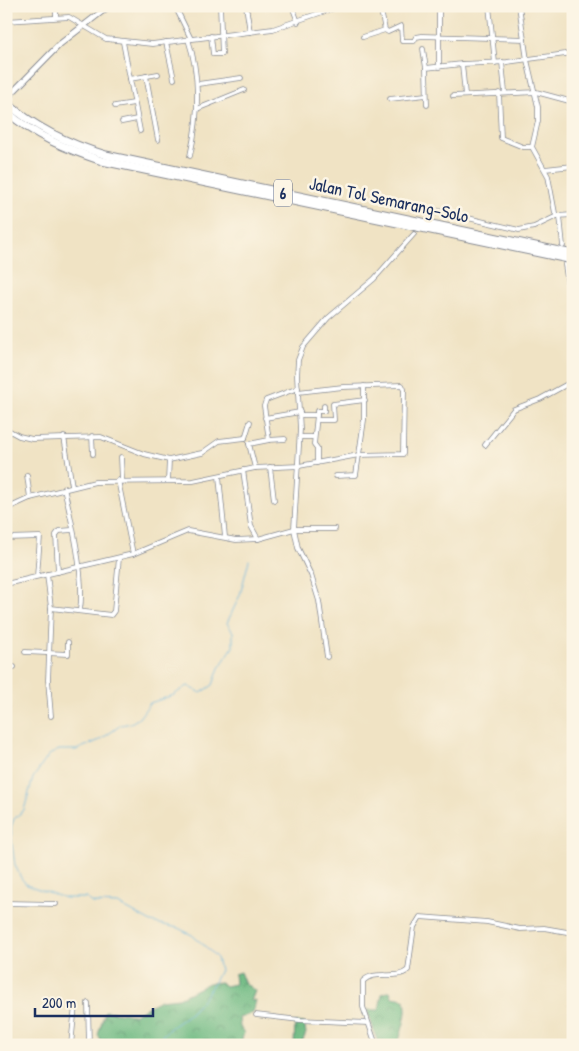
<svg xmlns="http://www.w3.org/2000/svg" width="579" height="1051" viewBox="0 0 579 1051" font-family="'Patrick Hand',sans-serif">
  <defs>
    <pattern id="forest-crowns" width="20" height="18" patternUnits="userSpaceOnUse" patternTransform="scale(1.25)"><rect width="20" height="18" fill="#6eba82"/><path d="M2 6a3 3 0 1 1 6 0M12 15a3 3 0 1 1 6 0" fill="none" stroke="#5a986e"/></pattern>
  </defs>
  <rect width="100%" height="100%" fill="#fcf5e5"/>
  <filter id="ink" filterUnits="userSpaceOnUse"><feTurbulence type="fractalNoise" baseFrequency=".02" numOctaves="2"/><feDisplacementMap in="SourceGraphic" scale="10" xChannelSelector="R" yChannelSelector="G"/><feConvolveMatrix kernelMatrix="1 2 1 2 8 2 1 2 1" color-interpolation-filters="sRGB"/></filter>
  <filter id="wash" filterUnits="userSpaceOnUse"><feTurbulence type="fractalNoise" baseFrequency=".0096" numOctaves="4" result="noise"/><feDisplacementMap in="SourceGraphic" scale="20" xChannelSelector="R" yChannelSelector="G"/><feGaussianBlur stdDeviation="1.12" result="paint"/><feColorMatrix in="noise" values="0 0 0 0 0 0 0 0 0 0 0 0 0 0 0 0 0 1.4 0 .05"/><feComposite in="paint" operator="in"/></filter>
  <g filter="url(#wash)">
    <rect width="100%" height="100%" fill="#f0e3c4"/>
    <!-- forest -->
    <g fill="url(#forest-crowns)" stroke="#447470">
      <path d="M 240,972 L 244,982 L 255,991 L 251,1001 L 256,1000 L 253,1013 L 239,1018 L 240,1027 L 244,1033 L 242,1039 L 243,1045 L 103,1045 L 98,1035 L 105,1011 L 133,1015 L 160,1000 L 179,998 L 209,983 L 221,982 L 225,986 L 235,984 L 234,974 Z"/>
      <path d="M 390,991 L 392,997 L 404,999 C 410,1013 401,1030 398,1045 L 378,1043 L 367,1010 L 379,1010 L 382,994 Z"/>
      <path d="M 295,1023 L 304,1023 L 306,1033 L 301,1045 L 294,1045 Z"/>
    </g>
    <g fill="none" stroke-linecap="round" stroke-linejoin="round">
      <!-- stream -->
      <path stroke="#64b2de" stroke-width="1" d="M 156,1045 C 164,1029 178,1024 190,1013 C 204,1000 212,987 220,970 L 217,958 L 206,947 L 192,935 L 178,928 L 151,922 L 118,904 L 93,903 L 86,898 L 65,898 L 27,885 L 21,878 L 15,865 L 12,845 L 11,827 L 14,819 L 24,810 L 33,778 L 49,755 L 59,750 L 76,750 L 100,740 L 121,725 L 131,723 L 139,718 L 150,703 L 174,695 L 185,687 L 188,686 L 201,693 L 213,685 L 219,668 L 233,647 L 233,632 L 227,623 L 240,595 L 249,560"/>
    </g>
  </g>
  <g filter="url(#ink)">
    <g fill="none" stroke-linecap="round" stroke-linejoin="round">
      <defs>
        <g id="minor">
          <path d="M 56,6 L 56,17"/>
          <path d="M 175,6 L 191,39"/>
          <path d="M 246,6 L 250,32"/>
          <path d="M 292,6 L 298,22"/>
          <path d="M 380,6 L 385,30 L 388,32 L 401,26 L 402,41 L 414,41 L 416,37 L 422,36 L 524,39"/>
          <path d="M 439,6 L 439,67"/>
          <path d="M 489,6 L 495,63"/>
          <path d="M 519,6 L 527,60 L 538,107 L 538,121 L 532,147 L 548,176 L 555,213 L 557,216 L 573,215"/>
          <path d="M 6,21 L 69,17 L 106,39 L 152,44 L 273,29 L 340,6"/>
          <path d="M 211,36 L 213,54 L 222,54 L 220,6"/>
          <path d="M 363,37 L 385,30"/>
          <path d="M 188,39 C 201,78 199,117 190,156"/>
          <path d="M 123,42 L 140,131"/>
          <path d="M 166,42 L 174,79"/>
          <path d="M 423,49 L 426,68"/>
          <path d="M 502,62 L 505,92"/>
          <path d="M 462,64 L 465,95"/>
          <path d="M 146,76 L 158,140"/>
          <path d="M 130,79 L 158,74"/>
          <path d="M 198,84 L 241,78"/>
          <path d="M 499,93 L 501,138 L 523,147 L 532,147"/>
          <path d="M 453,96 L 536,92 L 573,102"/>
          <path d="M 390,99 L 426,95"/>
          <path d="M 427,105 L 426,68 L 462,64 L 507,62 L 573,53"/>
          <path d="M 115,106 L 134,103"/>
          <path d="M 197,109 L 244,90"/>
          <path d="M 122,122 L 137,119"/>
          <path d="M 545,169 L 573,166"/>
          <path d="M 430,216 L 438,211 L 519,230 L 534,227 L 557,216"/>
          <path d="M 560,216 L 563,246"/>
          <path d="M 565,265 L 573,317"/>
          <path d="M 300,415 L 317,415 L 314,444 L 317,448 L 317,463"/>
          <path d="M 317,415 L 317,411 L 324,411 L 324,406"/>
          <path d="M 265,418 L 300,412"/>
          <path d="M 317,420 L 334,420 L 333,404 L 365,400"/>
          <path d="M 6,429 L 19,436 L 32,439 L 101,437 L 144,454 L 169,460 L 202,453 L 219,441 L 245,438"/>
          <path d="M 92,436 L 93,454"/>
          <path d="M 64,437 L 72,486"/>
          <path d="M 300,437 L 314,437"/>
          <path d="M 245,438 L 250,422"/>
          <path d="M 269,440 L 285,439"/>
          <path d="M 249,444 L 269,440 L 264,406 L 266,400 L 298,388"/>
          <path d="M 249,444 L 255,468"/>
          <path d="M 485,445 L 514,409 L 540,399 L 573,381"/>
          <path d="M 121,457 L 122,480"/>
          <path d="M 270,467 L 274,500"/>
          <path d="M 243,470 L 251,526 L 258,539 L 294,529 L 335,529"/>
          <path d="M 27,475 L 30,498"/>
          <path d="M 219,476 L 225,537"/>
          <path d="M 336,476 L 356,475 L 364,420 L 364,386"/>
          <path d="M 118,480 L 133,554"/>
          <path d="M 168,481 L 169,460"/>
          <path d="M 64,488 C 72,522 85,577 80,610"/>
          <path d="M 6,509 L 30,498 L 95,482 L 193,481 L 255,468 L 299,466 L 359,455 L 403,454 L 404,389 L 402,385 L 343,387 L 298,392"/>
          <path d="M 6,538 L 40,537 L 37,576"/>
          <path d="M 58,572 L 56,535 L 59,531 L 72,530"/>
          <path d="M 47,574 L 51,608 L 48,680 L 51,716"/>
          <path d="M 51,608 L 111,615 L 114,611 L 119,558"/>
          <path d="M 6,619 L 6,584 L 133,554 L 188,531 L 236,540 L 258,539"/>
          <path d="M 25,652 L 68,654 L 68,642"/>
          <path d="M 327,657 L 319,601 L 311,575 L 298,548 L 294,529 L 300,429 L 297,376 L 298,360 L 303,347 L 328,318 L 374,279 L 414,234"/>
          <path d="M 6,667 L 14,667"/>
          <path d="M 6,903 L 56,904"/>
          <path d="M 88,1003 L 89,1045"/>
          <path d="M 256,1015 L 300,1020 L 368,1023"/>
          <path d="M 71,1045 L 75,1006"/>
          <path d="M 79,1045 L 88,1043"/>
          <path d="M 376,1045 L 363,1007 L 363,981 C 375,969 396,981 408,970 L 414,927 L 420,917 L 487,922 L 520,929 L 544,928 L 573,933"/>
        </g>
        <path id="secondary" d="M 6,99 L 60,44 L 109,6"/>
        <g id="motorway">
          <path d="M 6,102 C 35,128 69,144 106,155 L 573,254"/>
          <path d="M 6,111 C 34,136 67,149 102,161 L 573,260"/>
        </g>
      </defs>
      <!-- minor casing -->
      <use href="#minor" stroke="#868991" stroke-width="5.5"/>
      <!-- secondary casing -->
      <use href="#secondary" stroke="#868991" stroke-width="7"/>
      <!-- motorway casing -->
      <use href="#motorway" stroke="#868991" stroke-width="9"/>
      <!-- minor -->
      <use href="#minor" stroke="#fff" stroke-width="4"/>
      <!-- secondary -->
      <use href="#secondary" stroke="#fff" stroke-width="5"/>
      <!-- motorway -->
      <use href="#motorway" stroke="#fff" stroke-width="7"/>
    </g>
  </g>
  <g text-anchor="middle" stroke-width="5" stroke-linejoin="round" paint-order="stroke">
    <!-- shield labels -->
    <rect fill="#fcf5e5" stroke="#5e6a86" stroke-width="1" x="274" y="179.5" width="18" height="27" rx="4"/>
    <g font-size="16" font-weight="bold" fill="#1b2f5e">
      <text x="283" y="199">6</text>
    </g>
    <!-- street labels -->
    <g font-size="18" fill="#1b2f5e" stroke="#fcf5e5">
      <text transform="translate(389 200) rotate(12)" y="6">Jalan Tol Semarang–Solo</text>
    </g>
  </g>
  <!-- margin -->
  <rect width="579" height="1051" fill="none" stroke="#fcf5e5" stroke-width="25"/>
  <!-- scale -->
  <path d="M35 1008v8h118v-8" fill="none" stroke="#1b2f5e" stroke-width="2.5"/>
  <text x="42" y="1008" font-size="15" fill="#1b2f5e" stroke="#fcf5e5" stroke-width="4" paint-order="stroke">200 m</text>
</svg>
